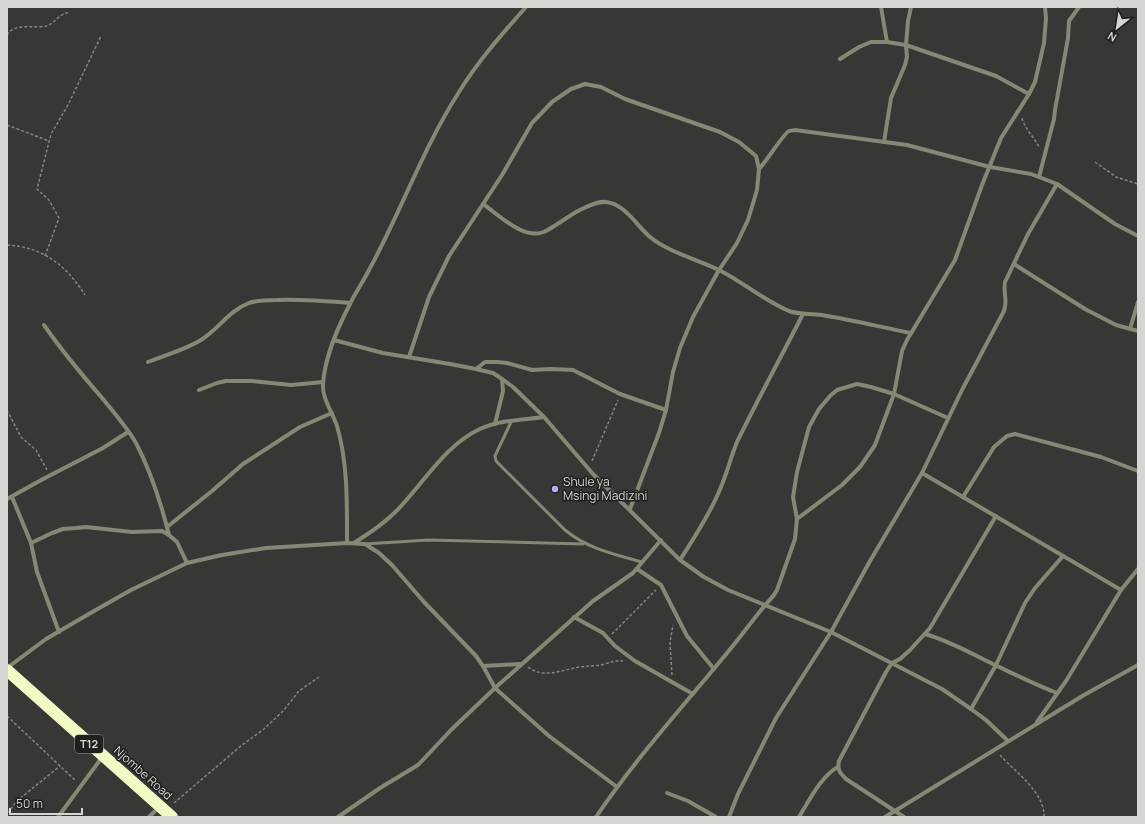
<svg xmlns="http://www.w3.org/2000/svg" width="1145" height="824" viewBox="0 0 1145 824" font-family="Manrope,sans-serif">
  <rect width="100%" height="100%" fill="#383735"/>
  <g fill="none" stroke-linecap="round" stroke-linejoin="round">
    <!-- path -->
    <g stroke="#858482" stroke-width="1.5" stroke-dasharray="3 2" stroke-linecap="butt">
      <path d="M 7,35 C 14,22 34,29 46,26 C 56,23 58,14 70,12"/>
      <path d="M 1022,118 C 1025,129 1034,137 1039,147"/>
      <path d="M 7,125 L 49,141"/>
      <path d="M 1095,162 L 1116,177 L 1138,184"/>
      <path d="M 7,245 C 43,247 66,265 85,295"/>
      <path d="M 45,256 L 59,218 L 49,200 L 37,189 L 51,134 L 68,105 L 101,36"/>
      <path d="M 7,410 L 21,437 L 36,450 L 47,470"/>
      <path d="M 592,461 L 618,400"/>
      <path d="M 612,634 L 656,590"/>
      <path d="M 528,667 C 544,679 562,670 579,667 C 587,666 594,666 601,665 C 609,663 615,660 623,661"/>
      <path d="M 672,675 L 670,642 L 673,625"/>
      <path d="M 7,716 L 76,781"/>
      <path d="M 1000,755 C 1015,772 1045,792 1044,817"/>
      <path d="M 174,803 L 242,745 L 264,729 L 283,711 L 299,691 L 319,677"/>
      <path d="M 7,813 L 18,800 L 60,766"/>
    </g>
    <!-- lane -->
    <g stroke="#858874" stroke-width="3">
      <path d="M 511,422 L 495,456 L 496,461 L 565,530 C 588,549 614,554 642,562"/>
      <path d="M 365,544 L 428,540 L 583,544"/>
    </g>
    <!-- street -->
    <g stroke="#858874" stroke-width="4">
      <path d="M 881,7 L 887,42"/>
      <path d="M 840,59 L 859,47 L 871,42 L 887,42 L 906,45 L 996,76 L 1029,94"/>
      <path d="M 884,142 L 891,98 L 905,65 L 907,57 L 906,45 L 908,21 L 911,7"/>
      <path d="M 759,169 C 766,162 784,133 789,131 C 791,130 793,131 795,130 L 907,145 L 990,167 L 1031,174 L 1057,184 L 1115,224 L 1138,236"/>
      <path d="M 1039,177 L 1054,119 L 1055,110 L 1068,38 L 1069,21 L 1079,7"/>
      <path d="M 483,204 C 499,215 523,240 544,232 C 556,226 568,216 580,210 C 588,206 597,201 606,202 C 625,204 637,226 650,237 C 668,252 699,260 721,271 C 744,283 765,301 789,311 C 800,315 811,313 822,315 C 852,320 881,327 911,333"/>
      <path d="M 1014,264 L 1085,309 L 1116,325 L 1138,331"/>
      <path d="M 44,325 C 62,351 82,375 103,399 C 114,413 127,427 136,443 C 151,472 161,503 169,535"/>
      <path d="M 1130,329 L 1138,302"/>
      <path d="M 334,340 L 383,353 L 450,364 L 476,369 L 493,373 L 502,379 L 513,387 L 544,417 L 593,474 L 680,560 L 704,577 L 728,590 L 831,632 L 942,689 L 971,709 L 986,720 L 1008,741"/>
      <path d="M 409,357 L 429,297 L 449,256 L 502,175 L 532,123 L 552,102 L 571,89 L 585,84 L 601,87 L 625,99 L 720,132 L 739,142 L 756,156 L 759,169 L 757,190 L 748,220 L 737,243 L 719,270 L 693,317 L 680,348 L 673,372 L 666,410 L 659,433 L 630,509"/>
      <path d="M 148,362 C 165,355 185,350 201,340 C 219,329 228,311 249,303 C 258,300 268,300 277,300 C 301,299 325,301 350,303"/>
      <path d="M 476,369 L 485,362 L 497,362 L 507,363 L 532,370 L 551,369 L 573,370 L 620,394 L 666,410"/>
      <path d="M 199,390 L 217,383 L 226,381 L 252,381 L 291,385 L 323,382"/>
      <path d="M 495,424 L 503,391 L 502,379"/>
      <path d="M 922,473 L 1121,590"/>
      <path d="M 12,497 L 31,543 L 37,572 L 59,632"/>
      <path d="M 963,497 L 994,447 L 1007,436 L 1015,434 L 1101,457 L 1138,471"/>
      <path d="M 7,499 L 45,478 L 103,448 L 128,432"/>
      <path d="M 797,519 L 842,485 L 860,467 L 875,445 L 894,394 L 902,351 L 907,340 L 955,260 L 982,185 L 1001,138 L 1029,94 L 1035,82 L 1044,43 L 1046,18 L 1045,7"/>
      <path d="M 167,527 L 212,491 L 243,464 L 300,427 L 332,413"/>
      <path d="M 31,543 L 52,533 L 63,529 L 76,528 L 86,527 L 132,532 L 162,531 L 169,535 L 177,542 L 187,563"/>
      <path d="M 347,543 C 347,506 348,463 337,426 C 333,413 322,399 323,384 C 325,356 337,329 350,304 C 355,293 363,282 369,270 C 401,212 423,148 459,92 C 478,61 502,34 526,7"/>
      <path d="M 354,543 C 371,532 388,521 402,505 C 426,479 447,444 480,429 C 499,420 523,420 544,417"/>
      <path d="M 680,560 C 694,538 708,517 718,494 C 726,477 730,459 737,442 C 758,399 781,357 803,314"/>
      <path d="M 637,569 L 661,585 L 687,636 L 714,669"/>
      <path d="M 574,617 L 603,633 L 615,646 L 635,661 L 693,694"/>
      <path d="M 925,634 C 950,641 972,654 995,665 C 1016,675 1036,685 1057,693"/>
      <path d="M 483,666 L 521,664"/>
      <path d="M 7,668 L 46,639 L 94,611 L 131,590 L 187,563 L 222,555 L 266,548 L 347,543 L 365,544 L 379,553 L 392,565 L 424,602 L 476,656 L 483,666 L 495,688 L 549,736 L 617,787"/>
      <path d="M 971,709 L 996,665 L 1025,603 L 1035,588 L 1063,556"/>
      <path d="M 1037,722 L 1066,681 L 1121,590 L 1138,569"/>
      <path d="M 667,793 L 688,801 L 716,817"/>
      <path d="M 58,817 L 103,756"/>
      <path d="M 149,817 L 159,807"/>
      <path d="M 338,817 L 380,788 L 418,765 L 452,729 L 495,688 L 593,601 L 633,573 L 661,540"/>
      <path d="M 596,817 C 634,761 679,711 722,659 C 736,643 748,626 762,609 C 767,602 773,598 777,590 L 795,539 L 797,519 L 793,497 L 797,472 L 809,427 L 819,409 L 830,396 L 837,390 L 857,384 L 871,387 L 894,394 L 948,418"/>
      <path d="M 729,817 L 738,794 L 776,718 L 831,632 L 870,561 L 922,473 L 962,390 L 1004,311 C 1008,300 1003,293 1005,282 L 1028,234 L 1057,184"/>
      <path d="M 799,817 C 809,801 821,776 838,767"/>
      <path d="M 885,817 L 1084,695 L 1138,665"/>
      <path d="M 904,817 L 846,779 C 840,773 837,770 839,761 L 886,672 L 892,663 L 900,659 L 910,650 L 930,628 L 996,516"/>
    </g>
    <!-- highway -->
    <path stroke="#f1f9c5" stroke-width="12" d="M 7,670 L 172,817"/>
  </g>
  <!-- markers -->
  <circle fill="#b9aaf7" stroke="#1f1f1e" stroke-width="1.5" cx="555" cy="489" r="4"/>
  <g text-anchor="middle" stroke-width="3" stroke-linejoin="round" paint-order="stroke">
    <!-- shield labels -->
    <rect fill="#1f1f1e" stroke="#9e9e9d" stroke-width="1" x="75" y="735" width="28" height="18" rx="3"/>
    <g font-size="11" font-weight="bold" fill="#d5d5d3">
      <text x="89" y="748">T12</text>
    </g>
    <!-- poi labels -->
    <g font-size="12" fill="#d5d5d3" stroke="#1f1f1e" text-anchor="start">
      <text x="563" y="486">Shule ya<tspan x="563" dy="14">Msingi Madizini</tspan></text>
    </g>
    <!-- street labels -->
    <g font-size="12" fill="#d5d5d3" stroke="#1f1f1e">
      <text transform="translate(143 773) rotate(42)" y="4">Njombe Road</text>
    </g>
  </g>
  <!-- border -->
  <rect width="1145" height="824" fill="none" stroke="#d5d5d3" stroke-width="16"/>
  <!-- north arrow -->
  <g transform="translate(1117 28) rotate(210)" stroke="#1f1f1e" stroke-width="3" paint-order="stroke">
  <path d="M0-3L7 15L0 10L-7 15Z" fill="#d5d5d3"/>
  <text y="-6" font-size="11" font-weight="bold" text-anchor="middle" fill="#d5d5d3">N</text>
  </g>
  <!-- scale -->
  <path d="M10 808v6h72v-6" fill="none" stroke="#d5d5d3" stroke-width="2"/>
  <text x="16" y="808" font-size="12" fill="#d5d5d3" stroke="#1f1f1e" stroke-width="3" paint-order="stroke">50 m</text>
</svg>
